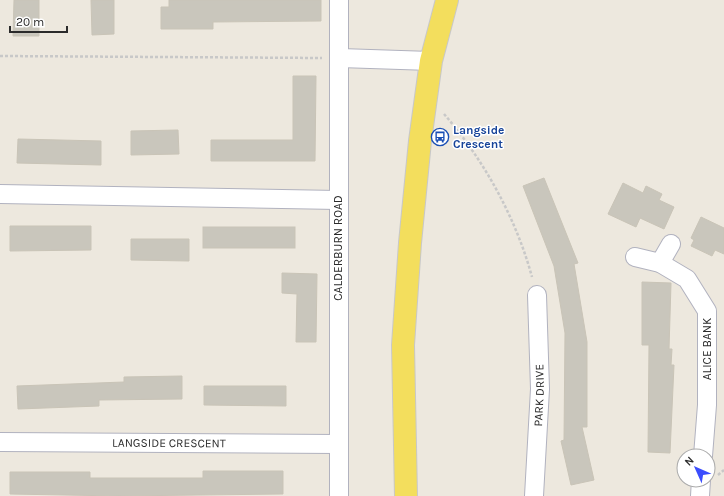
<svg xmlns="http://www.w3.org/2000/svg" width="724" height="496" viewBox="0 0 724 496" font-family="Karla,sans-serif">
  <rect width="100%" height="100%" fill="#ede8de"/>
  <!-- building -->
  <g fill="#c9c6bc" stroke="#c9c4b7">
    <path d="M 14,0 L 39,0 L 39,36 L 13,36 Z"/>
    <path d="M 91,0 L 114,0 L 114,34 L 92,35 Z"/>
    <path d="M 169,0 L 321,0 L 321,21 L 213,22 L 213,29 L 161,29 L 161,7 L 169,7 Z"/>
    <path d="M 293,76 L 316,76 L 315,161 L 211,161 L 211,140 L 293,140 Z"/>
    <path d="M 178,130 L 179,154 L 131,155 L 131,131 Z"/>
    <path d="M 18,139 L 101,141 L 101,165 L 17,163 Z"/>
    <path d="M 544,178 L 578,263 L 574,264 L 587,342 L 587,427 L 582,427 L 594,480 L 571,485 L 561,441 L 564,440 L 565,333 L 554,266 L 523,186 Z"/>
    <path d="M 623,183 L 643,193 L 646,186 L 662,194 L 659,200 L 674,207 L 664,229 L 640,218 L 636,227 L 608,214 Z"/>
    <path d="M 701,217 L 724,228 L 724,254 L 715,250 L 712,256 L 691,246 L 694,240 L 691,238 Z"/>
    <path d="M 10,226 L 91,226 L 91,250 L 10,251 Z"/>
    <rect x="203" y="227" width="92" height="21"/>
    <path d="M 131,239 L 189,239 L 189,261 L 131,260 Z"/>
    <path d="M 282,273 L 317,274 L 316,342 L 296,342 L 297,294 L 282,293 Z"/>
    <path d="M 642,282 L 671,283 L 669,349 L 672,349 L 671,365 L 674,365 L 670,453 L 648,452 L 649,345 L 642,345 Z"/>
    <path d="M 182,376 L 182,399 L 99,400 L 99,406 L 18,409 L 17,386 L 124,382 L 124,377 Z"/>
    <path d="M 204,386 L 286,386 L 286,406 L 204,405 Z"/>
    <path d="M 203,471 L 283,471 L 283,494 L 119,496 L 10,494 L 10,472 L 90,472 L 90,478 L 203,478 Z"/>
  </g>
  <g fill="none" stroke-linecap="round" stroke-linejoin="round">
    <defs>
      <g id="minor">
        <path d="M 340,58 L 431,61"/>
        <path d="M 0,194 L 338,200"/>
        <path d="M 635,257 L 660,263 L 687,279 L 707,311 L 707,405 L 703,456"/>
        <path d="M 660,263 L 671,244"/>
        <path id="s1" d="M 0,442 L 338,444"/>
        <path d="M 339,496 L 339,0"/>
        <path id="s2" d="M 534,496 L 540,389 L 537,295"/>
        <path d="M 700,496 L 701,480"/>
      </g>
      <path id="primary" d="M 406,496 L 403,345 L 410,243 L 420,141 L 431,61 L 447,0"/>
    </defs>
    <!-- minor casing -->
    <use href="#minor" stroke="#b1b2bf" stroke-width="20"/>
    <!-- primary casing -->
    <use href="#primary" stroke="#c8c8c8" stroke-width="24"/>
    <!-- path -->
    <g stroke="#c8c8c8" stroke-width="2.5" stroke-dasharray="3 2" stroke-linecap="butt">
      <path d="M 0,56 L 322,58"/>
      <path d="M 444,114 C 484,160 516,218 532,277"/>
      <path d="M 718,475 L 724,470"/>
    </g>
    <!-- minor -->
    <use href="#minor" stroke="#fff" stroke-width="18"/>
    <!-- primary -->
    <use href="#primary" stroke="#f3de5d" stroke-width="22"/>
  </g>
  <!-- icons -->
  <defs>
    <symbol id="bus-ring" viewBox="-11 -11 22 22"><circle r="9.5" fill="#fff" stroke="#1a4fb4" stroke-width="1.5"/><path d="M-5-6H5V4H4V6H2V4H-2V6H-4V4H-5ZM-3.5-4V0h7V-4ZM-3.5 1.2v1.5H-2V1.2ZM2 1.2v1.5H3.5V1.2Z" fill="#1a4fb4"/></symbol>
  </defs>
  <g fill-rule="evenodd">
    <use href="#bus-ring" x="430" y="127" width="20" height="20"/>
  </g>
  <g text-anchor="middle" stroke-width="3" stroke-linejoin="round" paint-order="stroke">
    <!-- transit labels -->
    <g font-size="12" font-weight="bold" fill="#164399" stroke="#fff" text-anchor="start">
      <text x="453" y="134">Langside<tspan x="453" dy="14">Crescent</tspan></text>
    </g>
    <!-- street labels -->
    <g font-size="12" fill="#2b2b2b" stroke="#fff">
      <text transform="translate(338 248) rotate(-90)" y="4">CALDERBURN ROAD</text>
      <text transform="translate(707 349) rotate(-90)" y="4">ALICE BANK</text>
      <text dy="4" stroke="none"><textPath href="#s2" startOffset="101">PARK DRIVE</textPath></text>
      <text dy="4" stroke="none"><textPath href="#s1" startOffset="169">LANGSIDE CRESCENT</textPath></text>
    </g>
  </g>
  <!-- north arrow -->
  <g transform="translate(696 468) rotate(315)"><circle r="19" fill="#ffffff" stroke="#aaaaaa"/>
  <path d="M0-3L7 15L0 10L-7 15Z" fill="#3b4dfd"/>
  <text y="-6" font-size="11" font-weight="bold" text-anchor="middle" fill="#2b2b2b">N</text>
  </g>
  <!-- scale -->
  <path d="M10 26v6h57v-6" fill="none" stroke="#2b2b2b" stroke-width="2"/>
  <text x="16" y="26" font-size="12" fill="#2b2b2b" stroke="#ffffff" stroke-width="3" paint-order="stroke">20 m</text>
</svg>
